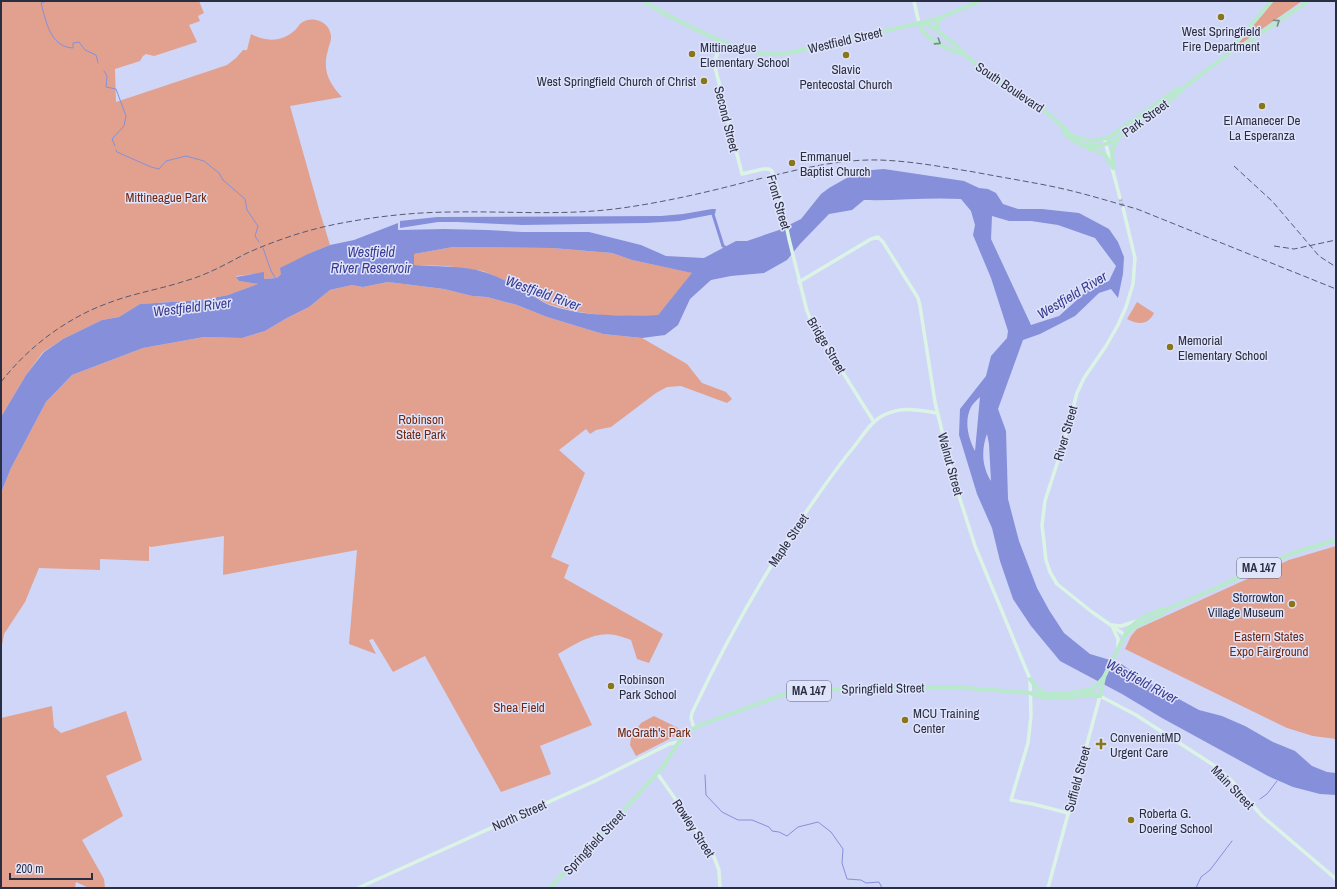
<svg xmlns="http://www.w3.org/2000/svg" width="1337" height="889" viewBox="0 0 1337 889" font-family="'Archivo Narrow',sans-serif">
  <rect width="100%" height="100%" fill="#d0d6f7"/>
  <!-- green -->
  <g fill="#e1a18e">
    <path d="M 1,1 L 199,1 L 204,13 L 198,16 L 200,21 L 189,25 L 197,42 L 154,56 L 146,54 L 143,56 L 140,61 L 115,69 L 116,102 L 227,65 L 236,58 L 243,50 L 247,50 L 251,34 C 265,42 282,42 294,31 C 297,29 298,26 300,24 C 310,15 327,20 330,32 C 333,39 329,44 328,50 C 322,70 329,83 342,97 L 290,106 L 319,209 L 330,245 L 310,253 L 281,274 L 277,278 L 264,279 L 264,273 L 236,276 L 239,281 L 259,284 L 228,295 L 203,300 L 140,304 L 119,317 L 102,320 L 63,339 L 43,352 L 26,375 L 1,417 Z"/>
    <path d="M 1274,1 L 1302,1 L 1238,46 L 1237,45 Z"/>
    <path d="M 453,247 L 552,248 L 612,253 L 632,260 L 693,273 L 658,315 L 627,316 L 600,315 L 573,311 L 548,304 L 513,284 L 483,271 L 447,266 L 414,265 L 414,254 Z"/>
    <path d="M 388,282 L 444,289 L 472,296 L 487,297 L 517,305 L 547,317 L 603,334 L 642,338 L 687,364 L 702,383 L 726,392 L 732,399 L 727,403 L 681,386 L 667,387 L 656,393 L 611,427 L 596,430 L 590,434 L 586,429 L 559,450 L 585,473 L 551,557 L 569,565 L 564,578 L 663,634 L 649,663 L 637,659 L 631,640 C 626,638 620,636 615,635 C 595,631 575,644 558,654 L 592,725 L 540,746 L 551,774 L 501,792 L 425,656 L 393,672 L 373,639 L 369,640 L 376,654 L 349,644 L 357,550 L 223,575 L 224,536 L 151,547 L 149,546 L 149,561 L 100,559 L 100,570 L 39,568 L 25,602 L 4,634 L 1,651 L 1,493 L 11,468 L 46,402 L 72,375 L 143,348 L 204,337 L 242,338 L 265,331 L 287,318 L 309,307 L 330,290 L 352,285 L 363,287 Z"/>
    <path d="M 1137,302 L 1154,313 C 1148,325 1139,325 1127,319 Z"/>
    <path d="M 1336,546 L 1336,739 L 1313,736 L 1287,728 L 1125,649 L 1131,636 L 1137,629 L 1289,560 Z"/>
    <path d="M 52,706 L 54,727 L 61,733 L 126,711 L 142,760 L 106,776 L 123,816 L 82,840 L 104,879 L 105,888 L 89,888 L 76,882 L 75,888 L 1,888 L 1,718 Z"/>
    <path d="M 654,716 L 680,729 L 677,735 L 636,756 L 630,745 L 631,738 L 641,723 Z"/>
  </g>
  <!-- water -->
  <g fill="#8690da" fill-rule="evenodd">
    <path d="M 884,169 L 964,181 L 979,188 L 988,189 L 996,193 L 1003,204 L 1018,209 L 1042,209 L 1079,213 L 1109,229 L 1118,242 L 1124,257 L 1123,274 L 1118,298 L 1111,289 L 1099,293 L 1075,316 L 1040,334 L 1023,340 L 998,409 L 1006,431 L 1008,499 L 1019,541 L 1037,588 L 1049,610 L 1064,633 L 1090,654 L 1120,663 L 1144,680 L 1199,710 L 1222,716 L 1245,726 L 1273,742 L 1295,751 L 1312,766 L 1327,772 L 1336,773 L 1336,795 L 1320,794 L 1293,787 L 1268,776 L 1162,718 L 1122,694 L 1060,661 L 1031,626 L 1013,599 L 1000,561 L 992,528 L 977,494 L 959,435 L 960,409 L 986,376 L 991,356 L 1007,338 L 1008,331 L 991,278 L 973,235 L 975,225 L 971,211 L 961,199 C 928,197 896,201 864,200 L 852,210 L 829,214 L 800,244 L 787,260 L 764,273 L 731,276 L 711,280 L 690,299 L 678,325 L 665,335 L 642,338 L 603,334 L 547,317 L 517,305 L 487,297 L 472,296 L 444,289 L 388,282 L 363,287 L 352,285 L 330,290 L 309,307 L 287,318 L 265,331 L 242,338 L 204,337 L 143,348 L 72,375 L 46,402 L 11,468 L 1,493 L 1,417 L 26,375 L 44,352 L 63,339 L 102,320 L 119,317 L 140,304 L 203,300 L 228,295 L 258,284 L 239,281 L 236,277 L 264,272 L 264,279 L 277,278 L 281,274 L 280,268 L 310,253 L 330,245 L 354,240 L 398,223 L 398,230 L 400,230 L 444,229 L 488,230 L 522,232 L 589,232 L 641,245 L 666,256 L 704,258 L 736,241 L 747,241 L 779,230 L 801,219 L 821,194 L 829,188 L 859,171 ZM 992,216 L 1009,221 L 1031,221 L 1058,225 L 1095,238 L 1116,266 L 1109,281 L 1088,290 L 1059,316 L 1031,325 L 991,239 ZM 453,247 L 552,248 L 612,253 L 632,260 L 692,273 L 658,315 C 622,316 584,317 549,305 C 540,301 531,294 523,290 C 511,283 497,276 484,272 C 462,265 436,267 414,265 L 414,254 ZM 980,397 L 975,451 C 968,438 964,421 971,407 C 973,403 977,400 980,397 ZM 987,434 L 989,444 L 991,481 C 982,467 981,450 987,434 Z"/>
    <path d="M 712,209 L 716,209 L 715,214 L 679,221 L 646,223 L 522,225 L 457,222 L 438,222 L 400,228 L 400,221 L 437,217 L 661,216 L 683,214 Z"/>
  </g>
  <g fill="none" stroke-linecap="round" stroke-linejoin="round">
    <!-- stream -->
    <g stroke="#8690da" stroke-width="1">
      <path d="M 46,1 L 41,3 C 46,21 50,47 73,48 L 73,43 L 79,42 L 85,50 L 96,55 L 98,63"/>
      <path d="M 104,71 L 107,76 L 106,87 L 116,89 L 126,116 L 124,126 L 112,139 L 115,146"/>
      <path d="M 116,150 L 117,152 L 151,167 L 159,169 L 166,161 L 186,156 L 204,161 L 219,173 L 223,180 L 245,199 L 247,210 L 258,226 L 255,236 L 259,242"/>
      <path d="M 263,248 L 271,271 L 276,279"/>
      <path d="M 705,775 L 706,795 L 722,812 L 738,820 L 752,820 L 769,827 L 772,831 L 779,832 L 787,836 L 798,827 L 818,822 L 831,832 L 843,849 L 842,863 L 847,879 L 861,880 L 866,883 L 879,882 L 882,888"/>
      <path d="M 1260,799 L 1267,794 L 1277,781"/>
      <path d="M 1196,888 L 1201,877 L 1210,870 L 1232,841"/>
    </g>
    <!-- canal -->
    <path stroke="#8690da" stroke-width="3" d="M 712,211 L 723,246 L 727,248"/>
    <!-- secondary-tunnel -->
    <path stroke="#afb4d3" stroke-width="3.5" stroke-dasharray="3.5 2" stroke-linecap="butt" d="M 1120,198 L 1123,208"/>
    <!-- secondary -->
    <g stroke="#dcf4e6" stroke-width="3.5">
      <path d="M 914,1 L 919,23"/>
      <path d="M 722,41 L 714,63 L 742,174 L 763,169 L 769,169 L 772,171 L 781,201 L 789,239 L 807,311 L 813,325 L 874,422"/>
      <path d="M 1105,141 L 1120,198"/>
      <path d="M 1123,208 L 1135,258 L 1133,284 L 1126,307 L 1118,325 L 1106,346 L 1084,378 L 1077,393 L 1064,442 L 1045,501 L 1042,525 L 1046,560 L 1050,572 L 1057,584 L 1092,612 L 1125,635"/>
      <path d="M 799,282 L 871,239 L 878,237 L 883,242 L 918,298 L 920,306 L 935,402 L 953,477 L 975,546 L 1030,679 L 1031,716 L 1028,743 L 1011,800 L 1033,804 L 1068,813"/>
      <path d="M 1112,625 L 1121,626 L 1137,621"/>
      <path d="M 1113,628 L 1118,639 L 1118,648"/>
      <path d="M 694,728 L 691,718 L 692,713 C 723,647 759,582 800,521 C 817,496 834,471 853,448 C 862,437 871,421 884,415 C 902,406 919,410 937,413"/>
      <path d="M 657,773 L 688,817 L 714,857 L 719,870 L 720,888"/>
      <path d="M 358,888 L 595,781 L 669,744 L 678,742"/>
      <path d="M 1048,888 L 1100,696 L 1136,715 L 1215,766 L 1229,778 L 1262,816 L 1336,879"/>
    </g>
    <!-- primary -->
    <g stroke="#b9e9cc" stroke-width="4">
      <path d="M 644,1 C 660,12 677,20 693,28 C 722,42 755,59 788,53 L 937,19 L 980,1"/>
      <path d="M 919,23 C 922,37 949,51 962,53"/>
      <path d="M 922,23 L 931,26 L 958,47 L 963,53 L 977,65 L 1045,111 L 1074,137 L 1091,141 L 1108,138 L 1176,90 L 1182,89"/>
      <path d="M 938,31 L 937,22 L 941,18"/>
      <path d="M 1233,50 L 1239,48 L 1308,1"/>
      <path d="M 1063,131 C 1077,148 1096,150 1115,140 L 1178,94 L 1182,89 L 1233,50 L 1235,44 L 1271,1"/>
      <path d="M 1087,148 C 1104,152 1105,153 1113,168"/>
      <path d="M 1113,166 L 1112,150 L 1117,140"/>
      <path d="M 1125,635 L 1136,626 L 1160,615 L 1166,610 L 1191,599 L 1293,553 L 1336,540"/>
      <path d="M 1030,679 L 1037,688 L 1043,692"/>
      <path d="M 1086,690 L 1094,688 L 1104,677"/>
      <path d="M 1032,694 C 1052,703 1076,694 1098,696"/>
      <path d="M 1100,696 L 1104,677 L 1128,629 L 1141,618 L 1160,610 L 1166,610"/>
      <path d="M 550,888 C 584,853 618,818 650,781 C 655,775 662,769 666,762 C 677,745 682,732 703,724 L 782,695 L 791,692 L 810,690 L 955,687 L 1030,693 L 1067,694 L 1079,691 L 1089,692 L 1094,693 L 1100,696"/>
    </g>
    <!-- rail -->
    <g stroke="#565a72" stroke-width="1" stroke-dasharray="6 3" stroke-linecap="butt">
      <path d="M 1234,166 L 1273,202 L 1319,256 L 1336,267"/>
      <path d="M 1274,246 L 1294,249 L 1336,240"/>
      <path d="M 1,382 C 29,346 68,317 111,302 C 135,293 161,289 185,281 C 207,275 226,264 245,254 C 276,240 309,229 342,223 C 379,216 417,212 455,212 C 510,211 566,216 622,208 C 665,202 708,192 750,181 C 793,171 835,159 879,160 C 911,161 943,167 974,172 C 1000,177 1025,181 1050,186 C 1080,192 1108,201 1137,209 L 1336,289"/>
    </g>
  </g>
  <!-- one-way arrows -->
  <defs><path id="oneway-chevron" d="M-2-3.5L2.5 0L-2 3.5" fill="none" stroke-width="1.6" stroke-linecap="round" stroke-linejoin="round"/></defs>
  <g stroke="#728c88">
    <use href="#oneway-chevron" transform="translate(1277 22) rotate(-34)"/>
    <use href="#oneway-chevron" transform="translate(938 42) rotate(33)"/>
  </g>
  <!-- markers -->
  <g fill="#89761a" stroke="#e0e4fa" stroke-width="1.5">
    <circle cx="1221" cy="17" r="4"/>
    <circle cx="692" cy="54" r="4"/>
    <circle cx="846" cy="55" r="4"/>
    <circle cx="704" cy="81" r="4"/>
    <circle cx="1262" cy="106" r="4"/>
    <circle cx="792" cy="163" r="4"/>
    <circle cx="1170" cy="347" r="4"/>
    <circle cx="1292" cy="604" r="4"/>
    <circle cx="611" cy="686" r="4"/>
    <circle cx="905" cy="720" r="4"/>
    <path d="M1099 738h4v4h4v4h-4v4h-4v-4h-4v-4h4z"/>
    <circle cx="1131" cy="820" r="4"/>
  </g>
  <g text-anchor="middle" stroke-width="3" stroke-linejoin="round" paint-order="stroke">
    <!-- shield labels -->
    <g fill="#e0e4fa" stroke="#61657a" stroke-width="1">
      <rect x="1237" y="558" width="44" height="20" rx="3"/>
      <rect x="787" y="681" width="44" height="20" rx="3"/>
    </g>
    <g font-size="12" font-weight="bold" fill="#2a2e43">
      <text x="1259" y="572">MA 147</text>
      <text x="809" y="695">MA 147</text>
    </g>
    <!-- poi labels -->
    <g font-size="13" fill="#2a2e43" stroke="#e0e4fa" text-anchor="start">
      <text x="1221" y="36" text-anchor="middle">West Springfield<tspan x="1221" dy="15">Fire Department</tspan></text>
      <text x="700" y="52">Mittineague<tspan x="700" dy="15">Elementary School</tspan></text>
      <text x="846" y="74" text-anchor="middle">Slavic<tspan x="846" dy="15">Pentecostal Church</tspan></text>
      <text x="696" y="86" text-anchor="end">West Springfield Church of Christ</text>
      <text x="1262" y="125" text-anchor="middle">El Amanecer De<tspan x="1262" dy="15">La Esperanza</tspan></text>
      <text x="800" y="161">Emmanuel<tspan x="800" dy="15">Baptist Church</tspan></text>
      <text x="1178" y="345">Memorial<tspan x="1178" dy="15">Elementary School</tspan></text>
      <text x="1284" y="602" text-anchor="end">Storrowton<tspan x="1284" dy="15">Village Museum</tspan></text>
      <text x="619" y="684">Robinson<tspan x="619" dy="15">Park School</tspan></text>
      <text x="913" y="718">MCU Training<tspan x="913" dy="15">Center</tspan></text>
      <text x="1110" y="742">ConvenientMD<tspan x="1110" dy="15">Urgent Care</tspan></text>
      <text x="1139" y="818">Roberta G.<tspan x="1139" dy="15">Doering School</tspan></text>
    </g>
    <!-- street labels -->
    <g font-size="13" fill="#2a2e43" stroke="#e0e4fa">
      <text transform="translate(845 40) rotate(-13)" y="5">Westfield Street</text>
      <text transform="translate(1010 87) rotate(34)" y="5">South Boulevard</text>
      <text transform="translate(1145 118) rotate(-36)" y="5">Park Street</text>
      <text transform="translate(727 119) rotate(76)" y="5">Second Street</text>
      <text transform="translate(779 202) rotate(74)" y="5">Front Street</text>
      <text transform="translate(827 345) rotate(59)" y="5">Bridge Street</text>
      <text transform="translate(1065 433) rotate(-74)" y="5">River Street</text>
      <text transform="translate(951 464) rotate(75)" y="5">Walnut Street</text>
      <text transform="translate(788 540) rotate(-56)" y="5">Maple Street</text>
      <text transform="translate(883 688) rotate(-1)" y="5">Springfield Street</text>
      <text transform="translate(1077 779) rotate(-75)" y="5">Suffield Street</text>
      <text transform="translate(1233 787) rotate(46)" y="5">Main Street</text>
      <text transform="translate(519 815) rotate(-24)" y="5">North Street</text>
      <text transform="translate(694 828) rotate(57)" y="5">Rowley Street</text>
      <text transform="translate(594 842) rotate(-47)" y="5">Springfield Street</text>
    </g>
    <!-- park labels -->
    <g font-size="13" fill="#722710" stroke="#e0e4fa">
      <text x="166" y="202">Mittineague Park</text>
      <text x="421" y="424">Robinson<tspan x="421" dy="15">State Park</tspan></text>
      <text x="1269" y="641">Eastern States<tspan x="1269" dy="15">Expo Fairground</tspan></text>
      <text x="519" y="712">Shea Field</text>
      <text x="654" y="737">McGrath's Park</text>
    </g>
    <!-- water labels -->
    <g font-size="14" font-style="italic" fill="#383a91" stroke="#e0e4fa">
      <text x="371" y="257">Westfield<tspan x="371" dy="16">River Reservoir</tspan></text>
      <text transform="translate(543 293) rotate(20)" y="5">Westfield River</text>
      <text transform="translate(1072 295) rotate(-31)" y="5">Westfield River</text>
      <text transform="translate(192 307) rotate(-7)" y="5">Westfield River</text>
      <text transform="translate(1142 681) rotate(28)" y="5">Westfield River</text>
    </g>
  </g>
  <!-- border -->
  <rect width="1337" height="889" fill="none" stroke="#2a2e43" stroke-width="4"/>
  <!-- scale -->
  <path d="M10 873v6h82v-6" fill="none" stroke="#2a2e43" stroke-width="2"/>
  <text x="16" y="873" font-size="12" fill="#2a2e43" stroke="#e0e4fa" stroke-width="3" paint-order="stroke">200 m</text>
</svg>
